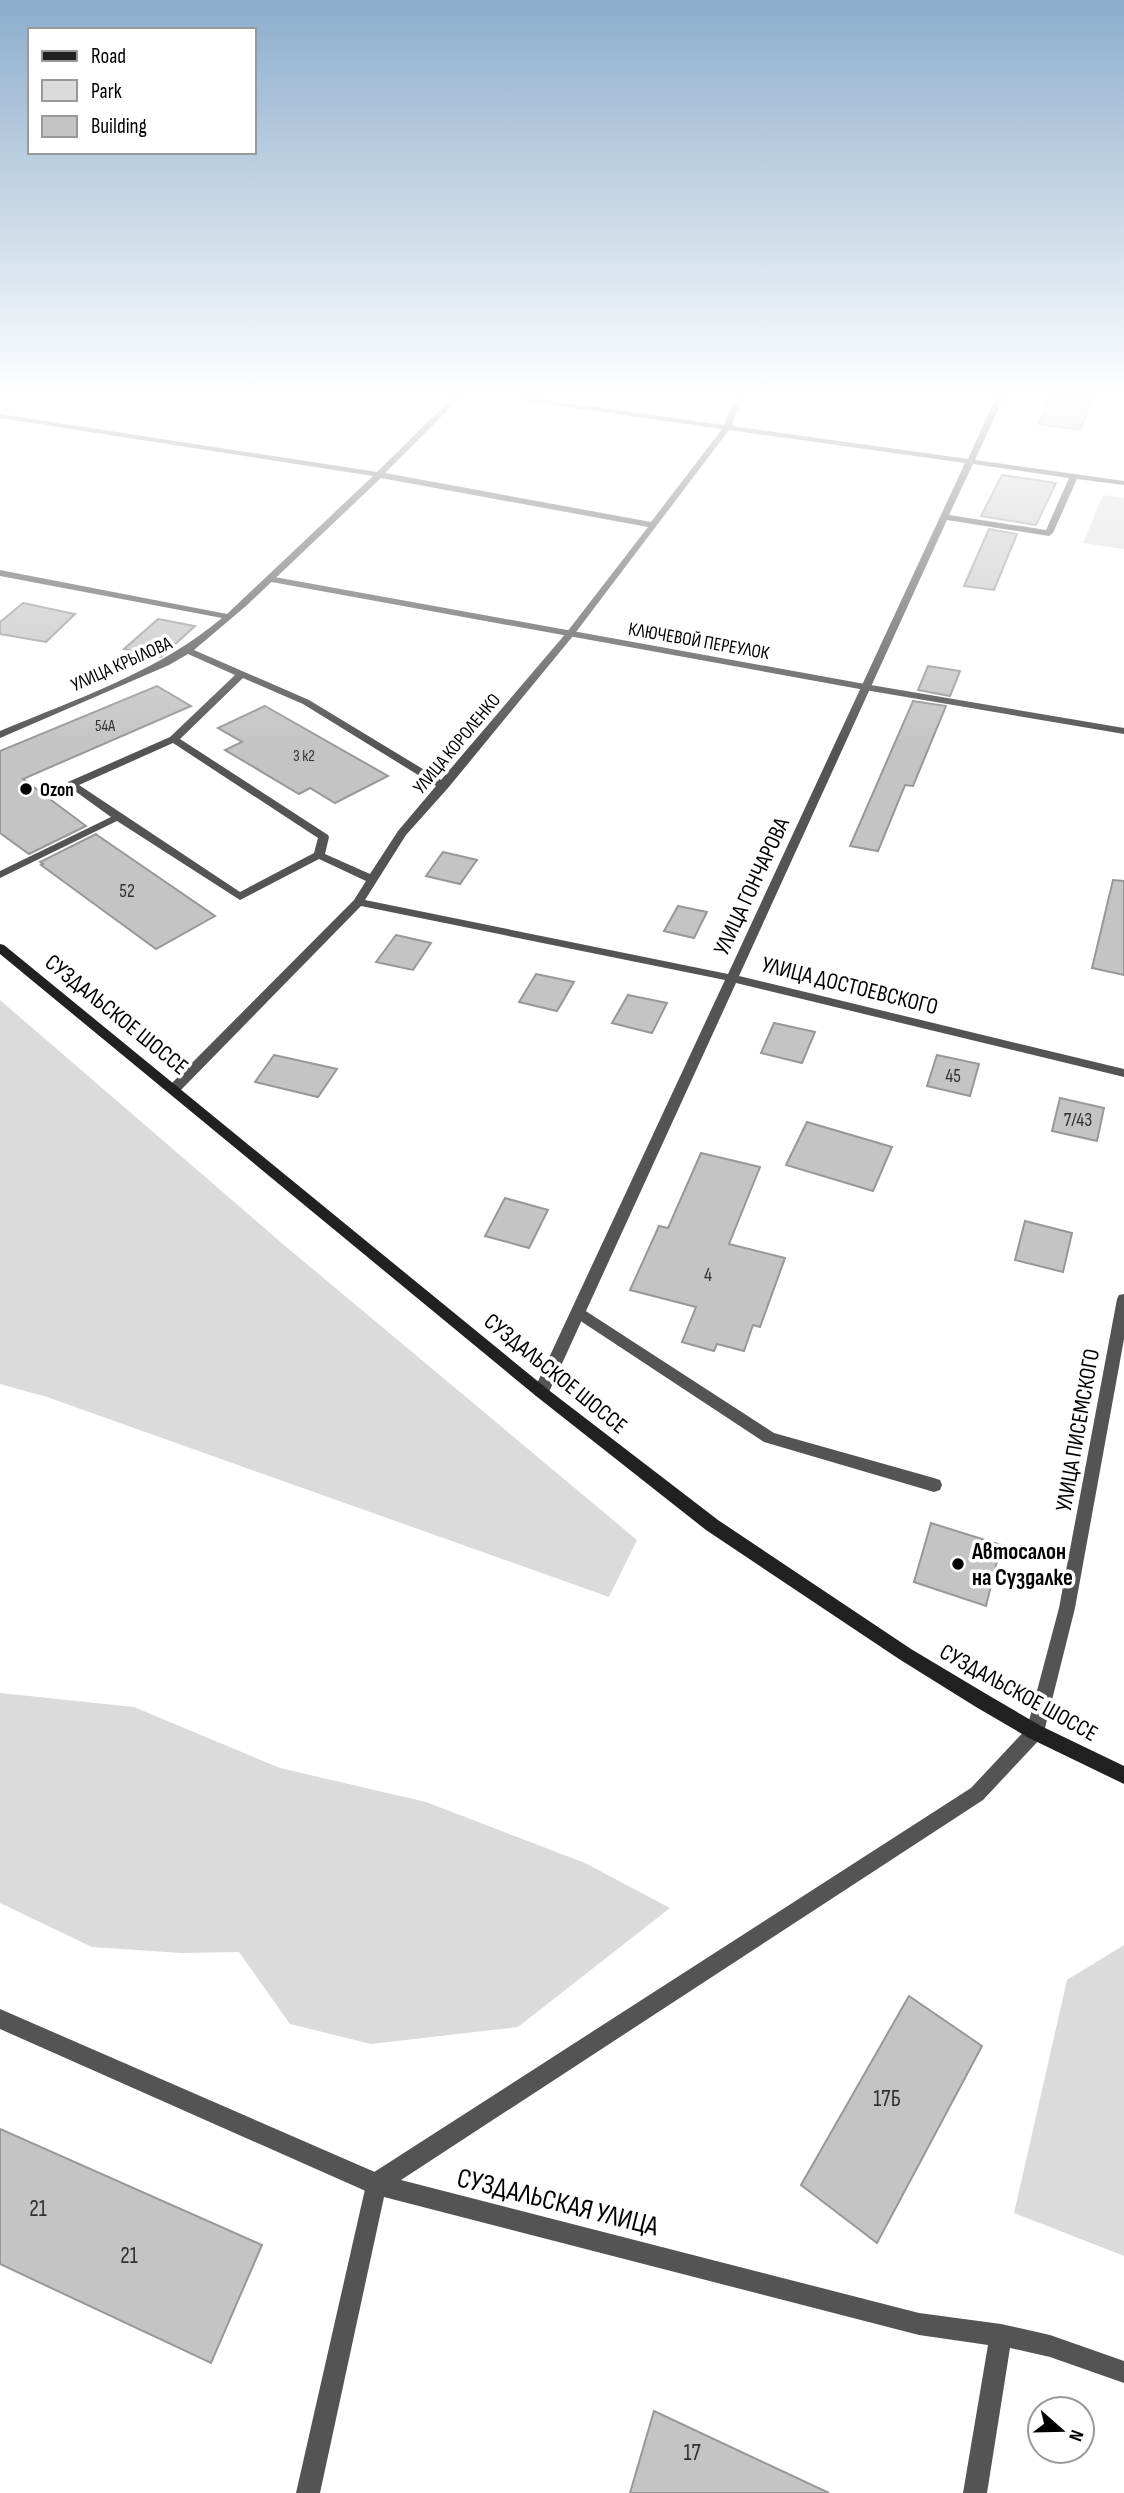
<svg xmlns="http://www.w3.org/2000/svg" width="1124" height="2493" viewBox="0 0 1124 2493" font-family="'Sofia Sans Condensed',sans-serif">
  <rect width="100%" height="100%" fill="#fff"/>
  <!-- green -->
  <g fill="#dbdbdb">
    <path d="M 1103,495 L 1124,498 L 1124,549 L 1083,543 Z"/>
    <path d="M 0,1000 L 284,1245 L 637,1540 L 609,1597 L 47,1397 L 0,1384 Z"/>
    <path d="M 0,1693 L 134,1707 L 280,1768 L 426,1802 L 585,1863 L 670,1908 L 518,2027 L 371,2044 L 290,2024 L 239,1952 L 181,1953 L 92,1947 L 0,1903 Z"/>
    <path d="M 1124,1945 L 1124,2256 L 1014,2213 L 1067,1980 Z"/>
  </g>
  <!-- building -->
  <g fill="#c4c4c4" stroke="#989898" stroke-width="2">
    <path d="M 1050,399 L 1092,399 L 1080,430 L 1039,424 Z"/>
    <path d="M 1002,475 L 1056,483 L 1036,525 L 981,516 Z"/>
    <path d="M 989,529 L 1017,534 L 994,590 L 964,586 Z"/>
    <path d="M 23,603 L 75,614 L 46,642 L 0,634 L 0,622 Z"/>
    <path d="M 158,619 L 195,626 L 161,657 L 124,649 Z"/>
    <path d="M 928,666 L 960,671 L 950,696 L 918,690 Z"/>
    <path d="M 157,686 L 191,706 L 23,779 L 86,826 L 29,854 L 0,833 L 0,751 Z"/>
    <path d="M 913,701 L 946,706 L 913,786 L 905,785 L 878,851 L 850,846 Z"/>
    <path d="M 265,706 L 388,776 L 335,803 L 310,788 L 299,794 L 225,750 L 242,742 L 218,728 Z"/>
    <path d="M 96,834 L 97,835 L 215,916 L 156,949 L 41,865 L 43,864 L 40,862 Z"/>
    <path d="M 443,852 L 477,860 L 460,884 L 426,876 Z"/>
    <path d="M 1113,880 L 1124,881 L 1124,975 L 1092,968 Z"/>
    <path d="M 678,906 L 707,912 L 694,938 L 664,931 Z"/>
    <path d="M 396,935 L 431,943 L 413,970 L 376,962 Z"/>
    <path d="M 536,974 L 574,982 L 557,1011 L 519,1002 Z"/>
    <path d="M 628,995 L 667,1003 L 652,1033 L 612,1023 Z"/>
    <path d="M 774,1023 L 815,1032 L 802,1063 L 761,1053 Z"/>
    <path d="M 274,1055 L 337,1069 L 318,1097 L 255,1082 Z"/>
    <path d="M 937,1055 L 979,1064 L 970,1096 L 927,1086 Z"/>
    <path d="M 1060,1098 L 1104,1108 L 1097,1141 L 1052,1131 Z"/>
    <path d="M 807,1122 L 892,1147 L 873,1191 L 786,1165 Z"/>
    <path d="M 701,1153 L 760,1167 L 729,1244 L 785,1258 L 760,1327 L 753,1325 L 744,1351 L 717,1344 L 714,1351 L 682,1342 L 696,1307 L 630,1290 L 659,1226 L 668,1228 Z"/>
    <path d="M 505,1198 L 548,1210 L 529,1248 L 485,1236 Z"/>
    <path d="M 1025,1221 L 1072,1233 L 1063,1272 L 1015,1260 Z"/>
    <path d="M 931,1523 L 1001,1545 L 986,1606 L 914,1582 Z"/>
    <path d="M 909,1996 L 982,2046 L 877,2243 L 801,2185 Z"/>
    <path d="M 0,2129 L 262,2245 L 211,2363 L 0,2264 Z"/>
    <path d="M 654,2411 L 829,2493 L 630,2493 Z"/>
  </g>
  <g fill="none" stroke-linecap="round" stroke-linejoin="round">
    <!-- service -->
    <g fill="#545454" fill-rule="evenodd">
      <path d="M 269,576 L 865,684 L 1124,728 L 1124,734 L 865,690 L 266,581 L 265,579 Z"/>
      <path d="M 578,1306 L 774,1433 L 934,1478 L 940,1480 L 942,1485 L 940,1490 L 934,1492 L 764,1442 L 573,1316 L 571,1312 L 573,1308 Z"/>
      <path d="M 1035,1724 L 1041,1726 L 1044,1732 L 1041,1738 L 983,1800 L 401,2180 L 919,2313 L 1001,2324 L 1050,2335 L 1124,2361 L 1124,2383 L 1050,2357 L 1010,2348 L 987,2493 L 963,2493 L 988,2345 L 919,2335 L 384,2197 L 320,2493 L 296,2493 L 368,2176 L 971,1788 L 1029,1726 Z"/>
    </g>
    <!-- minor -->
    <g fill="#545454" fill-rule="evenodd">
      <path d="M 451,399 L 459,399 L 385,473 L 651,522 L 722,429 L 525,401 L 521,399 L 540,399 L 724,425 L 729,410 L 738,399 L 746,399 L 737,410 L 732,426 L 968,459 L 995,399 L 1003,399 L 975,460 L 1124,481 L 1124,485 L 1077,479 L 1053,533 L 1049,536 L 947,520 L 739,976 L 1124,1069 L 1124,1077 L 736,983 L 549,1392 L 546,1396 L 541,1398 L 536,1396 L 533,1392 L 725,980 L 361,906 L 179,1092 L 169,1092 L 168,1089 L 169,1086 L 354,900 L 366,881 L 319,859 L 240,900 L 117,821 L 0,878 L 0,871 L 111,817 L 68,786 L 68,782 L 170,737 L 235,675 L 188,654 L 169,665 L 0,738 L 0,731 C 76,699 158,672 222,618 L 0,576 L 0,570 L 227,614 L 373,476 L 0,418 L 0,414 L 377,472 ZM 729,430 L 965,463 L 728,974 L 365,900 L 406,835 L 448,788 L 573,636 ZM 973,464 L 1069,478 L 1046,530 L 949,515 ZM 381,478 L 648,527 L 567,632 L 441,780 L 309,700 L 194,650 L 246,606 ZM 243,678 L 303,704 L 436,786 L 398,831 L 370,874 L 325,854 L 329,837 L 328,835 L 180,739 ZM 173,743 L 318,838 L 314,853 L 240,892 L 79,785 Z"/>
      <path d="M 1124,1294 L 1124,1339 L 1075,1608 L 1044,1732 L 1041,1738 L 1035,1740 L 1029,1738 L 1026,1732 L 1059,1608 L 1117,1299 L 1119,1295 Z"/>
      <path d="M 0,2009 L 384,2176 L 387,2184 L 384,2192 L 376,2195 L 368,2192 L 0,2029 Z"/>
    </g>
    <!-- secondary -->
    <path fill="#212121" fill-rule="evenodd" d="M 0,944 L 4,945 L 546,1388 L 718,1520 L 911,1649 L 988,1695 L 1041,1726 L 1124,1766 L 1124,1784 L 1029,1738 L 976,1707 L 899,1659 L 706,1530 L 536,1396 L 0,954 Z"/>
  </g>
  <!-- sky -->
  <linearGradient id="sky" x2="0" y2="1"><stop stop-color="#8cadcc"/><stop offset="0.53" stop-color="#fff"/><stop offset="1" stop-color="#fff" stop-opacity="0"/></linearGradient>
  <rect width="1124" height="748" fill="url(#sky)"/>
  <!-- markers -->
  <g fill="#000" stroke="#fff" stroke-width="2.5">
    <circle cx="26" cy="789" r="7"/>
    <circle cx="958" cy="1564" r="7"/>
  </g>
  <g text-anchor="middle" stroke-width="7" stroke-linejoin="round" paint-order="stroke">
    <!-- far-number labels -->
    <g font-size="16" fill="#313131">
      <text x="105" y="731">54А</text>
      <text x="304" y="761">3 к2</text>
    </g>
    <!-- far-street labels -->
    <g font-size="19" fill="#000" stroke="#fff">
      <text transform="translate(699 640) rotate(10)" y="7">КЛЮЧЕВОЙ ПЕРЕУЛОК</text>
      <text transform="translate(121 663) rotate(-24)" y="7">УЛИЦА КРЫЛОВА</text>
      <text transform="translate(456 743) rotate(-50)" y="7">УЛИЦА КОРОЛЕНКО</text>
    </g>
    <!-- far-poi labels -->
    <g font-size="19" font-weight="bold" fill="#000" stroke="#fff" text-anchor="start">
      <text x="40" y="796">Ozon</text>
    </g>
    <!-- number labels -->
    <g font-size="19" fill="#313131">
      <text x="127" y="897">52</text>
      <text x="953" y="1082">45</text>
      <text x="1078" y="1126">7/43</text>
      <text x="708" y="1281">4</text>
    </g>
    <!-- street labels -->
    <g font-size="23" fill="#000" stroke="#fff">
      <text transform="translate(751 886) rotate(-65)" y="8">УЛИЦА ГОНЧАРОВА</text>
      <text transform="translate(850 985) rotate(14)" y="8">УЛИЦА ДОСТОЕВСКОГО</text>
      <text transform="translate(117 1014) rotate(39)" y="8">СУЗДАЛЬСКОЕ ШОССЕ</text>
      <text transform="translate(556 1373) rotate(39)" y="8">СУЗДАЛЬСКОЕ ШОССЕ</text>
      <text transform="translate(1077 1430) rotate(-80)" y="8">УЛИЦА ПИСЕМСКОГО</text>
      <text transform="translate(1019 1692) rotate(29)" y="8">СУЗДАЛЬСКОЕ ШОССЕ</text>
    </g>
    <!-- poi labels -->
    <g font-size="23" font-weight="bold" fill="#000" stroke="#fff" text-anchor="start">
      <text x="972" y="1559">Автосалон<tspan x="972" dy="26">на Суздалке</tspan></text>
    </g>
    <!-- near-number labels -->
    <g font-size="23" fill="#313131">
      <text x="887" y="2106">17Б</text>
      <text x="38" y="2216">21</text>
      <text x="129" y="2263">21</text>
      <text x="692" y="2460">17</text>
    </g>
    <!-- near-street labels -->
    <g font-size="28" fill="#000" stroke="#fff">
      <text transform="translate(558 2201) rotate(14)" y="10">СУЗДАЛЬСКАЯ УЛИЦА</text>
    </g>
  </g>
  <!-- legend -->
  <rect x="28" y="28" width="228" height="126" fill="#ffffff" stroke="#999999" stroke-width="2"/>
  <rect x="42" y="51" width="35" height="10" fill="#212121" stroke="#999999" stroke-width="2"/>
  <text x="91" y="63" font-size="21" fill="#000000">Road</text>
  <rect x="42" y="80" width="35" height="21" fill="#dbdbdb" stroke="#999999" stroke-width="2"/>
  <text x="91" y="98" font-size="21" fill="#000000">Park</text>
  <rect x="42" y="116" width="35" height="21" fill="#c4c4c4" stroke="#999999" stroke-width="2"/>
  <text x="91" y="133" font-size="21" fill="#000000">Building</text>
  <!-- north arrow -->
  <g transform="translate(1061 2430) rotate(110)"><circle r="33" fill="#ffffff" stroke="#999999" stroke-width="2"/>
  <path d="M0-5L12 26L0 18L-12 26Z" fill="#000000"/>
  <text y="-10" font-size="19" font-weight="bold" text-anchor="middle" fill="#000000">N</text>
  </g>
</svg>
